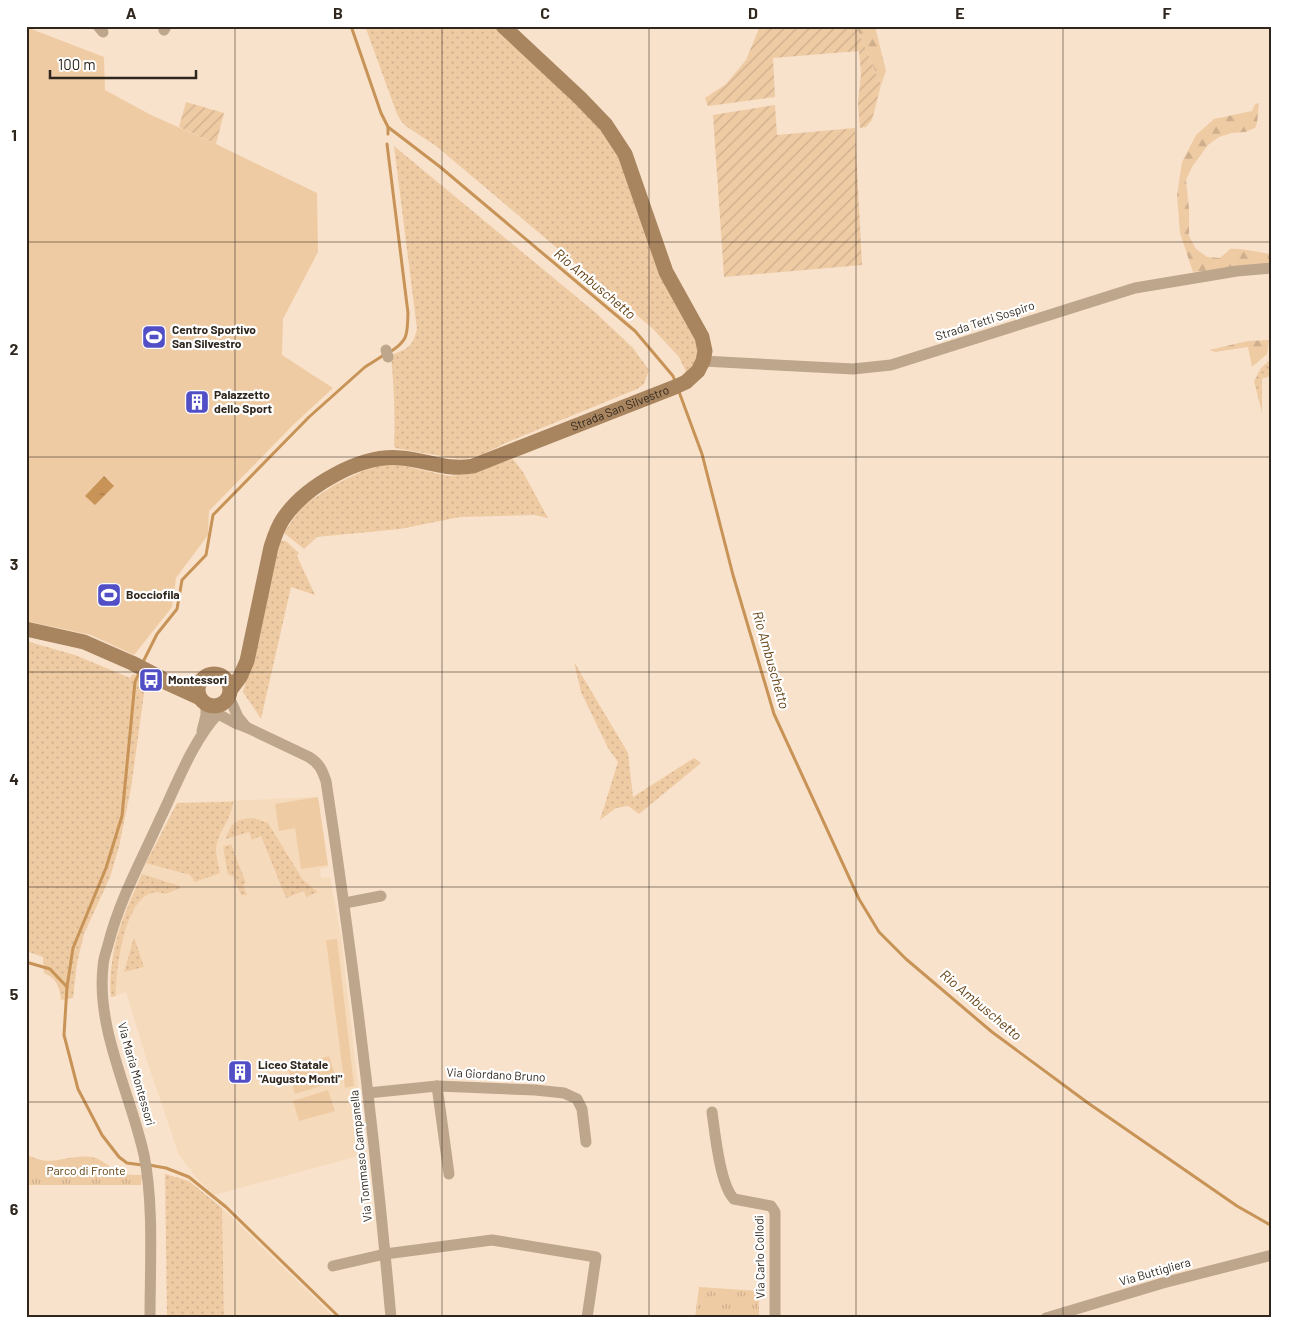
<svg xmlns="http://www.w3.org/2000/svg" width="1298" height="1344" viewBox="0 0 1298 1344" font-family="Barlow,sans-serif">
  <defs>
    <pattern id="grass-dots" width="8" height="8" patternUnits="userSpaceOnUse" patternTransform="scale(1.25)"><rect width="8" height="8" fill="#efcba4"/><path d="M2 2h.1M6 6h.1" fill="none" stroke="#cdae8d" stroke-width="1.8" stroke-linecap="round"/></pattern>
    <pattern id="forest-firs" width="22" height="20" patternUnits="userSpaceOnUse" patternTransform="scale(1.25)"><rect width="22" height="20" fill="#efcba4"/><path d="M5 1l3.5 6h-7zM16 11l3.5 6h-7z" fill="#cdae8d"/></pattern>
    <pattern id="park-tufts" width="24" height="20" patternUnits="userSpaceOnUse" patternTransform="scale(1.25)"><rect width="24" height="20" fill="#efcba4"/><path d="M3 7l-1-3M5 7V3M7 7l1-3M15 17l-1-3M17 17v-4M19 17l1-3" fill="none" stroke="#cdae8d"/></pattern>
    <pattern id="garden-furrows" width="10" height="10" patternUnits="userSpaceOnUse" patternTransform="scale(1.25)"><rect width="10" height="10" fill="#efcba4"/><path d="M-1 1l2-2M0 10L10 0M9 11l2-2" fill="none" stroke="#cdae8d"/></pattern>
    <pattern id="water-ripples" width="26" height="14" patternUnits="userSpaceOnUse" patternTransform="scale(1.25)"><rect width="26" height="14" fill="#c79357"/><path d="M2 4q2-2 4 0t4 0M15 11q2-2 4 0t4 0" fill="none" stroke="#a27847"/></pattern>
  </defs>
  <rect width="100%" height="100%" fill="#f9e2cb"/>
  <!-- built -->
  <g fill="#f6dabc">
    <path d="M 318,797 L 328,867 L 320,869 L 321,878 L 330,877 L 341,936 L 366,1154 L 214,1195 L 198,1180 L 179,1155 L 147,1061 L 126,992 L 111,997 L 110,977 L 115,939 L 122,918 L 146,863 L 177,803 Z"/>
    <path d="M 222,1208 L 335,1318 L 224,1318 Z"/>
  </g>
  <!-- grass -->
  <g fill="url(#grass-dots)">
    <path d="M 365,26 L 496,26 L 596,121 L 618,151 L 696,337 C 700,353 697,361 687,374 L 679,357 L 652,328 L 436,146 L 407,127 L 401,121 L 397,114 Z"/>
    <path d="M 394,146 L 596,313 L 633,348 L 649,370 L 644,384 L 637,389 L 508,442 L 481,455 L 465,459 L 452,458 L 395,448 L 394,445 C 395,415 394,385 391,355 C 407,349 413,347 417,329 Z"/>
    <path d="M 1272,358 L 1272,375 L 1262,379 L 1262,413 L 1254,381 L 1261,368 Z"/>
    <path d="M 513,459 L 523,472 L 548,518 L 534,515 L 460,517 L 400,529 L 317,537 L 304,549 L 284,533 L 302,506 L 336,484 L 367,469 L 391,463 L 449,476 L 469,474 Z"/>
    <path d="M 279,541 L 286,541 L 299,553 L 297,556 L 315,595 L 291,587 L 261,719 L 243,692 Z"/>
    <path d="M 26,641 L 75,655 L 130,678 L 133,674 L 146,679 L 131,788 L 119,847 L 110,877 L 84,934 L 77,963 L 73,998 L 61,1000 C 60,987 56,978 44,973 L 43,957 L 26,951 Z"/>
    <path d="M 574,662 L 628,753 L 633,797 L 694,758 L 701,763 L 639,814 L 628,806 L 616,808 L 600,820 L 618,762 L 608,748 L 581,692 Z"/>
    <path d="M 233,802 C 232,819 217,832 216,850 C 216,857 219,866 220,873 L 195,882 L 190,875 L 146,863 L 177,803 Z"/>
    <path d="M 254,818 L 268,823 L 303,880 L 318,892 L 306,897 L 304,891 L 286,898 L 261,836 L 252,840 L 249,832 L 226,839 C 231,821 237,819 254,818 Z"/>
    <path d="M 231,844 L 246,883 L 243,885 L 247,895 L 241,895 L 233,876 L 228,875 L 223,847 Z"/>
    <path d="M 142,874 L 180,886 L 181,888 L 165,894 C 126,878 115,972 116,996 L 111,997 C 108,950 123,917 142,874 Z"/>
    <path d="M 134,937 L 144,967 L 124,972 Z"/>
    <path d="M 165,1174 L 189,1181 L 222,1208 L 224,1318 L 167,1318 Z"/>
  </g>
  <!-- forest -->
  <g fill="url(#forest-firs)">
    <path d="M 856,26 L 875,26 L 886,71 L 881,85 Z"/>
    <path d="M 1259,103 L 1257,123 L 1255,128 L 1245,132 L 1232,133 L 1219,137 L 1208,145 L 1192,167 L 1186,180 L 1189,209 L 1189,236 L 1196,249 L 1207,257 L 1220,258 L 1230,249 C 1244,248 1258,253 1272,254 L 1272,264 L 1193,272 L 1180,233 L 1177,195 L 1182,162 L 1196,135 L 1214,119 L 1252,111 L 1255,104 Z"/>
    <path d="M 1269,340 L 1267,354 L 1252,367 L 1248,347 L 1215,352 L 1209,350 L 1248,341 Z"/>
  </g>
  <!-- park -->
  <g fill="url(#park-tufts)">
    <path d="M 26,1154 C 52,1169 66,1154 91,1157 C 103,1159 108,1167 119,1172 C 126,1175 134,1175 142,1175 L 141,1185 L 26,1185 Z"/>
    <path d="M 699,1287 L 759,1291 L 759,1318 L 695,1318 Z"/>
  </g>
  <!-- garden -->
  <g fill="url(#garden-furrows)">
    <path d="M 760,26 L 856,26 L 881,85 L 872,120 L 866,127 L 860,128 L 858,103 L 861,74 L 859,51 L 773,58 L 775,97 L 708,106 L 705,98 L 726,84 L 746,60 Z"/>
    <path d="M 186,102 L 224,113 L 216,144 L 179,127 Z"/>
    <path d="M 775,105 L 777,135 L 855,128 L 862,265 L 724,277 L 713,115 Z"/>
  </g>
  <!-- pitch -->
  <g fill="#efcba4">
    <path d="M 26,27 L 104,57 L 105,90 L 151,115 L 216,144 L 317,193 L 318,252 L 283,319 L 282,355 L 333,388 L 293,425 L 209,511 L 208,535 L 176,578 L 172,607 L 134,655 L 91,635 L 26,621 Z"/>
    <path d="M 318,797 L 328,865 L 301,869 L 295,828 L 279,831 L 275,804 Z"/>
    <path d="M 337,939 L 354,1086 L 345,1088 L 326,940 Z"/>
    <path d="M 329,1056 L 337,1081 L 295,1094 L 288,1069 Z"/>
    <path d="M 328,1090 L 335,1111 L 299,1121 L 293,1101 Z"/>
  </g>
  <!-- water -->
  <path fill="url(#water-ripples)" d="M 104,476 L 114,486 L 95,505 L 85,496 Z"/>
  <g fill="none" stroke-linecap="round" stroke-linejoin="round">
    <!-- stream -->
    <g stroke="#c79357" stroke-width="3">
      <path d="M 351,26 L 381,113 L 388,127 L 439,166 L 635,331 L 673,376 L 675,381"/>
      <path d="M 388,134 L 388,127"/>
      <path d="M 387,144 L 408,313 C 407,334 409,340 390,352"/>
      <path d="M 678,389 L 702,454 L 733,575 L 774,714 L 859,899 L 879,932 L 906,959 L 992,1032 L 1088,1103 L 1237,1206 L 1272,1226"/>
      <path d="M 143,662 L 157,634 L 177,609 L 182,580 L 206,555 L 213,515 L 309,417 L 365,367 L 384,355"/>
      <path d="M 139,673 L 135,682 L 122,816 L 106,868 L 73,948 L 67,987 L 64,1035 L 78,1089 L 102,1135 L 119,1157 L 127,1163 L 142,1165"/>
      <path d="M 26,962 L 50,969 L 67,987"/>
      <path d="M 149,1165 L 166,1168 L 189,1177 L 226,1207 L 340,1318"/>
    </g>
    <!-- street -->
    <g stroke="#bda68c" stroke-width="11">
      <path d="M 98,26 L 103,32"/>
      <path d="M 164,30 L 166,26"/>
      <path d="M 386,350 L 388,357"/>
      <path d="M 703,361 L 853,369 L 891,365 L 1135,288 L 1237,271 L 1272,268"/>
      <path d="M 229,697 L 238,717 L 246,727"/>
      <path d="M 218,714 L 235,723 L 246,727 L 309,757 C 320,764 322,770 326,781 C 353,959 375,1138 391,1318"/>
      <path d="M 202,731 L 206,715 L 206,704"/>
      <path d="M 345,903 L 381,896"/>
      <path d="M 437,1086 L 449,1174"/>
      <path d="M 368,1093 L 437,1086 L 535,1090 L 564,1093 L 577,1099 L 582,1109 L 586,1142"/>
      <path d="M 712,1112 C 715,1133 720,1185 734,1199 L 771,1206 L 775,1212 L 775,1318"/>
      <path d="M 333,1266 L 385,1254 L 492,1240 L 596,1257 L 587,1318"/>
      <path d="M 150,1318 C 150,1267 154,1204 144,1155 C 131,1095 96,1029 103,967 C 103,960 106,952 108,945 C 119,901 141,861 160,819 C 176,786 193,740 218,714 L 218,707"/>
      <path d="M 1046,1318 L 1163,1283 L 1272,1255"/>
    </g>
    <!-- secondary -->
    <g stroke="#a8855f" stroke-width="15">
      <path d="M 26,629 L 84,642 L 132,663 L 161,678 L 167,683 L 200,698"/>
      <circle cx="214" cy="690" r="16"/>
      <path id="s1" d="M 231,689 L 240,677 L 247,661 L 271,547 C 274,538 277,528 283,519 C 305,486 361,454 401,458 C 426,460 448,471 473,466 L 675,387 L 686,382 L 698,371 L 703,361 L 705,351 L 702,337 L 666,272 L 625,154 L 606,125 L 580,98 L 503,26"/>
    </g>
  </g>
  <!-- grid -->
  <path fill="none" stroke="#2f271e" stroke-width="1" stroke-opacity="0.55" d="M 235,26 L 235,1318M 442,26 L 442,1318M 649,26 L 649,1318M 856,26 L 856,1318M 1063,26 L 1063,1318M 26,242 L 1272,242M 26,457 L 1272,457M 26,672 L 1272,672M 26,887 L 1272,887M 26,1102 L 1272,1102"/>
  <!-- icons -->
  <defs>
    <symbol id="stadium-square" viewBox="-11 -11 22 22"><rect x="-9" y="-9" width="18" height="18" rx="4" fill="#524fc6" stroke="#fff"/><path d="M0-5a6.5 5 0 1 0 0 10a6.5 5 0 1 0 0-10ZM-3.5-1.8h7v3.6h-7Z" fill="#fff"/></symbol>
    <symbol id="building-square" viewBox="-11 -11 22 22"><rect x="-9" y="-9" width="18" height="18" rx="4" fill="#524fc6" stroke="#fff"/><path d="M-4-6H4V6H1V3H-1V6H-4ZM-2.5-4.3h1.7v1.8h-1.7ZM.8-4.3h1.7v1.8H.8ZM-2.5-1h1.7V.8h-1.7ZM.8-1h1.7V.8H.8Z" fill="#fff"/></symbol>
    <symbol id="bus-square" viewBox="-11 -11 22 22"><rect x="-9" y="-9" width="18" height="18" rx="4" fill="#524fc6" stroke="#fff"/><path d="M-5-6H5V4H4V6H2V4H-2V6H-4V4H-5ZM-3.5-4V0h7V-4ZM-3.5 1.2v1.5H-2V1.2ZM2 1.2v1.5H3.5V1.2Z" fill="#fff"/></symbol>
  </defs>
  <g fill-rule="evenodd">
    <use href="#stadium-square" x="140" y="323" width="28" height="28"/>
    <use href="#building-square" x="183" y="388" width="28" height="28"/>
    <use href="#stadium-square" x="95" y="581" width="28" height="28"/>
    <use href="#bus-square" x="137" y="666" width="28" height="28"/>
    <use href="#building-square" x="226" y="1058" width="28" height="28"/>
  </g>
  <g text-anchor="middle" stroke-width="4.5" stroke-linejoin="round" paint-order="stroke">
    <!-- street labels -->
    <g font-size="12" fill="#2f271e" stroke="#fff">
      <text transform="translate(985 321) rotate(-18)" y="4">Strada Tetti Sospiro</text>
      <text dy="4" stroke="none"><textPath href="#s1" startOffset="548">Strada San Silvestro</textPath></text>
      <text transform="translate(136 1074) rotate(74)" y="4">Via Maria Montessori</text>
      <text transform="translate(496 1075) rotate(3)" y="4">Via Giordano Bruno</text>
      <text transform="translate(361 1156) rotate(-96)" y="4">Via Tommaso Campanella</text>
      <text transform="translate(760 1257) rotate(-91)" y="4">Via Carlo Collodi</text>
      <text transform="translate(1155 1272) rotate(-16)" y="4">Via Buttigliera</text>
    </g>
    <!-- poi labels -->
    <g font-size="12" font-weight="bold" fill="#2f271e" stroke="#fff" text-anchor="start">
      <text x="172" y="334">Centro Sportivo<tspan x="172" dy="14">San Silvestro</tspan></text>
      <text x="214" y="399">Palazzetto<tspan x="214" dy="14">dello Sport</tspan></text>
      <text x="126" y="599">Bocciofila</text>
      <text x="168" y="684">Montessori</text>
      <text x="258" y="1069">Liceo Statale<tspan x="258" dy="14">"Augusto Monti"</tspan></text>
    </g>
    <!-- park labels -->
    <g font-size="12" fill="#5c3907" stroke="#fff">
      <text x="86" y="1175">Parco di Fronte</text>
    </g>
    <!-- water labels -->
    <g font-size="14" font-style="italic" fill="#644012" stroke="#fff">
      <text transform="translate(595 284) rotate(40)" y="5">Rio Ambuschetto</text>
      <text transform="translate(771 660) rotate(74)" y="5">Rio Ambuschetto</text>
      <text transform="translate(981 1005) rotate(40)" y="5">Rio Ambuschetto</text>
    </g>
  </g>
  <!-- border -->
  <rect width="1298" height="1344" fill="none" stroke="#ffffff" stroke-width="55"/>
  <!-- scale -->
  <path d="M50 70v8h146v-8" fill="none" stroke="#2f271e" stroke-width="2.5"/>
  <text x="58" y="70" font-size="15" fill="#2f271e" stroke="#ffffff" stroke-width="4" paint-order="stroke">100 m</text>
  <rect x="28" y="28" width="1242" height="1288" fill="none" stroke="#2f271e" stroke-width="2"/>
  <g font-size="16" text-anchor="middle" font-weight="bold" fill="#2f271e">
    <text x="131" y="19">A</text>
    <text x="338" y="19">B</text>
    <text x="545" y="19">C</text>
    <text x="753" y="19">D</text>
    <text x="960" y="19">E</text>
    <text x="1167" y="19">F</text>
    <text x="14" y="141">1</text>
    <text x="14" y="355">2</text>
    <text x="14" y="570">3</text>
    <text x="14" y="785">4</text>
    <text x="14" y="1000">5</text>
    <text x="14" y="1215">6</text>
  </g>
</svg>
